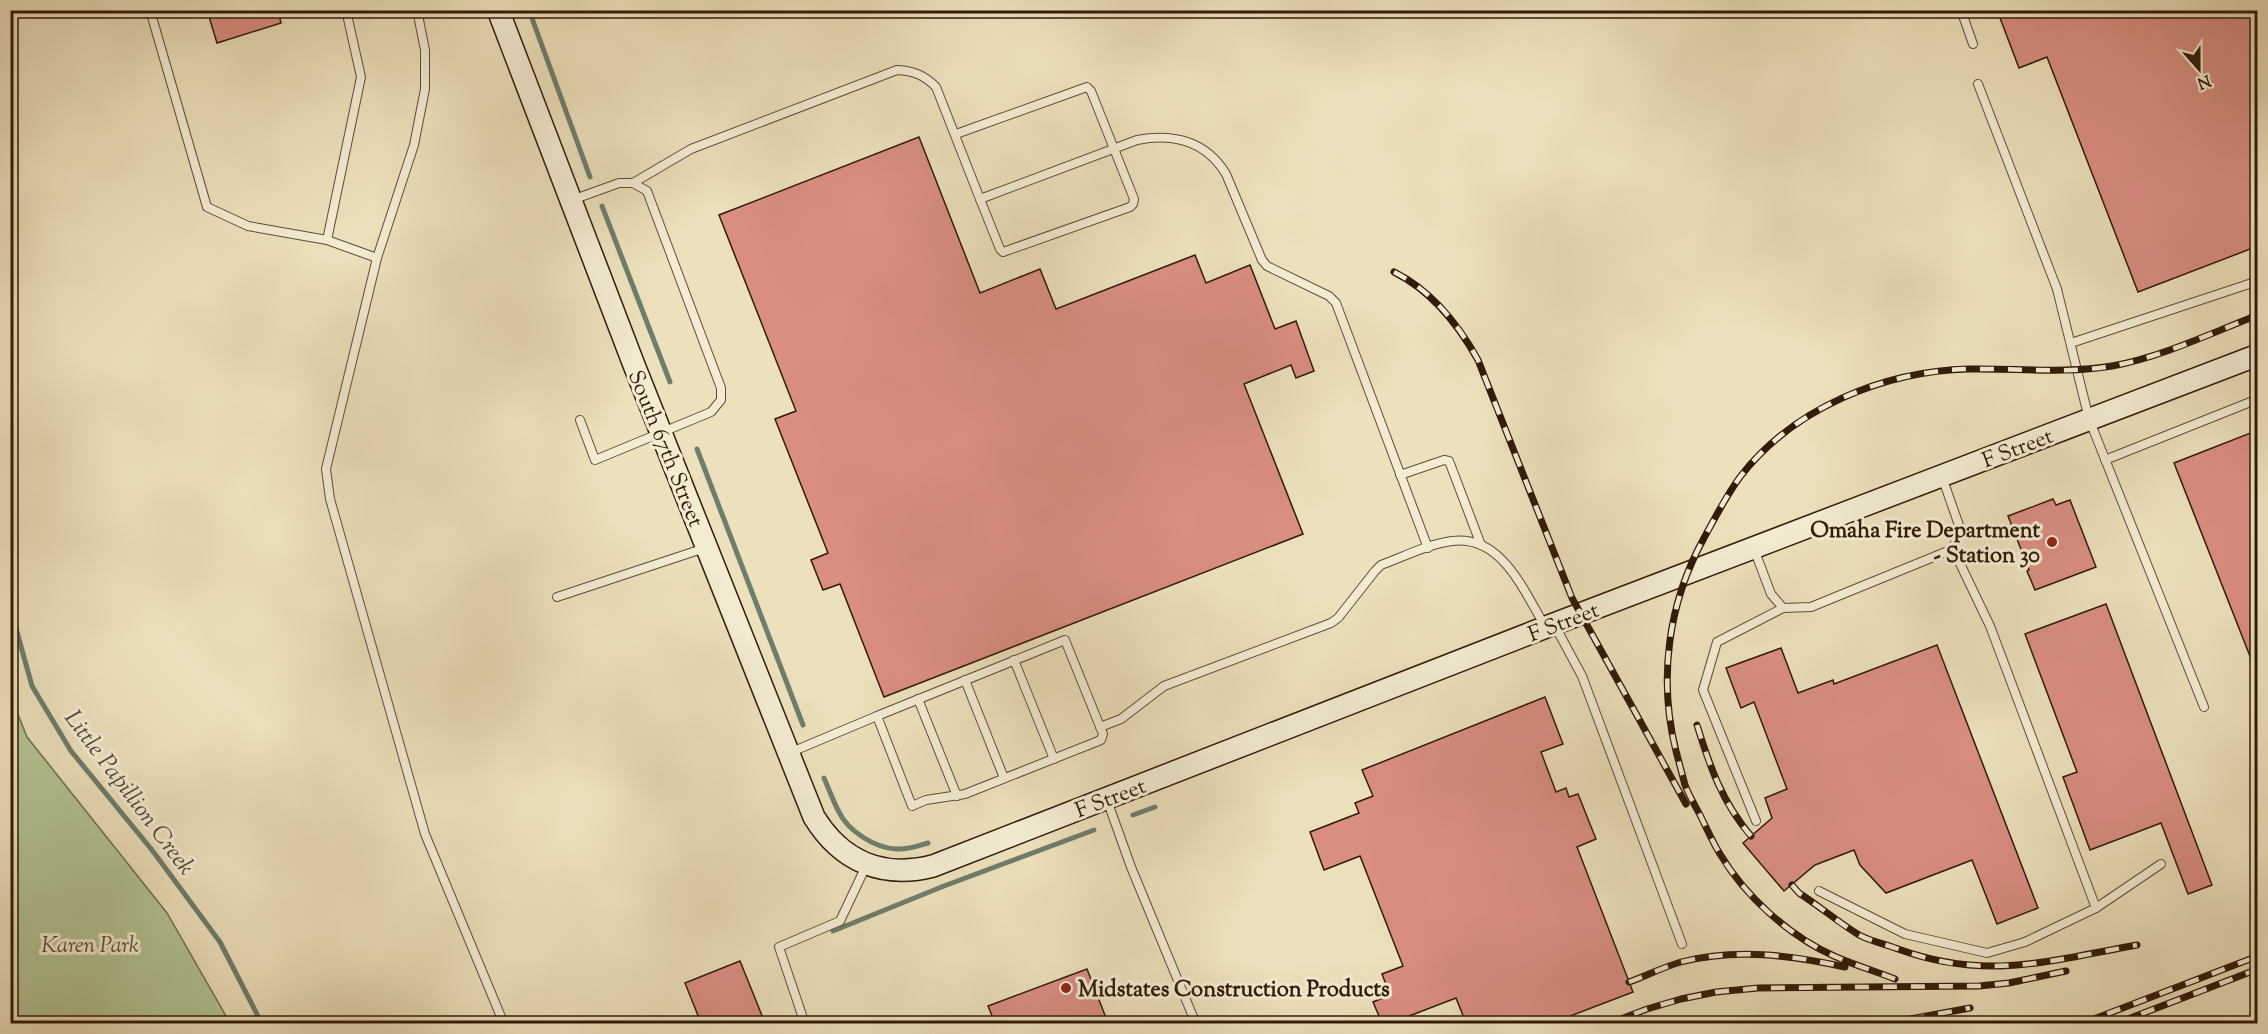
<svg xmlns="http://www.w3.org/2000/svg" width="2268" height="1034" viewBox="0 0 2268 1034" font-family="'Sorts Mill Goudy',serif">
  <rect width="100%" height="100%" fill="#ece1bc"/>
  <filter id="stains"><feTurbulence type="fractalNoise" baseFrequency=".00333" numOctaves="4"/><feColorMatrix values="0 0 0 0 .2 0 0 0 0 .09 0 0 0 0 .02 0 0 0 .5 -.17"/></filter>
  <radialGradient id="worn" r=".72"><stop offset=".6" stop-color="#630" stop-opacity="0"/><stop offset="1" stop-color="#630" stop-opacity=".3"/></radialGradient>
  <!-- green -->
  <path fill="#b3c494" stroke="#72704e" stroke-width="1.5" d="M 11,697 L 27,737 L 167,913 L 230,1023 L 11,1023 Z"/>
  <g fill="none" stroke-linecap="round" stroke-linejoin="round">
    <!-- stream -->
    <g stroke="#6f7d6c" stroke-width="5">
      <path d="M 529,10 L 590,177"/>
      <path d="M 602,206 L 670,382"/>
      <path d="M 697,449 L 803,725"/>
      <path d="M 10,568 L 12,614 L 32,686 L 71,751 L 152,850 L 220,942 L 262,1024"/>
      <path d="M 824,778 C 829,789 833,801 839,812 C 848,831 875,848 896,849 C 907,850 918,846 928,843"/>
      <path d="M 1133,815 L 1155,807"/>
      <path d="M 833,931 L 944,886 L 1094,830"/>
    </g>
  </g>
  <!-- building -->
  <g fill="#da8e82" stroke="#301b07" stroke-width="1.5">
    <path d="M 207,10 L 278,10 L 281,23 L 217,43 Z"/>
    <path d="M 1997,10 L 2258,10 L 2258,246 L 2138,292 L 2047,57 L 2019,68 Z"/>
    <path d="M 919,137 L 980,293 L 1040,269 L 1056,309 L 1195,255 L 1206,283 L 1250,265 L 1275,329 L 1296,321 L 1314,371 L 1296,378 L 1291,365 L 1244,384 L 1303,534 L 884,697 L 840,584 L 823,590 L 811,560 L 828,553 L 775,419 L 796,411 L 719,215 Z"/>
    <path d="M 2258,430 L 2258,674 L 2257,674 L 2174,463 Z"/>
    <path d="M 2053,499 L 2056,505 L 2070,500 L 2096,567 L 2035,590 L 2027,571 L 2029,570 L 2008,516 Z"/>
    <path d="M 2106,604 L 2212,885 L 2188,894 L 2161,823 L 2090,850 L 2063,777 L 2077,772 L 2025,634 Z"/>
    <path d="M 1937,645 L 2038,908 L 1997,924 L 1972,860 L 1886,893 L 1860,865 L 1854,850 L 1815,865 L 1784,891 L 1743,843 L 1772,818 L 1765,798 L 1787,789 L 1754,702 L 1741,708 L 1726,668 L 1781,648 L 1798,693 L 1833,680 L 1834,684 Z"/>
    <path d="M 1545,697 L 1563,744 L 1541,752 L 1556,792 L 1566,788 L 1569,797 L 1578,794 L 1596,839 L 1577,847 L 1633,992 L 1552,1023 L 1466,1023 L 1456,998 L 1391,1023 L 1382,1023 L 1373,1002 L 1390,995 L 1382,974 L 1403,966 L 1360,856 L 1324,870 L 1310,832 L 1359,813 L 1355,803 L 1373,796 L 1362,770 Z"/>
    <path d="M 740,961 L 765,1023 L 701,1023 L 685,983 Z"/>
    <path d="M 1087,969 L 1108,1023 L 995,1023 L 988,1006 Z"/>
  </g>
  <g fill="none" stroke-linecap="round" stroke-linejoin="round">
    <defs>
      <g id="lane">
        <path d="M 150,10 L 207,207 L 248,226 L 327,240 L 361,77 L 346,10"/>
        <path d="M 417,10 L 425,50 L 425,89 L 414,145 L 377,258 L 326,469 L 330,499 L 425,834 L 504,1024"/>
        <path d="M 1961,10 L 1973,44"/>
        <path d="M 1978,84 L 2057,289 L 2089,419 L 2204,707"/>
        <path d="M 956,134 L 1087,87 L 1091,91 L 1134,199 L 1133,204 L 1130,207 L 1003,252 L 1000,249 L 980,199"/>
        <path d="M 633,183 L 691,149 L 897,70 C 914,71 924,75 936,87 L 980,199 L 1137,140 C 1173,133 1206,141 1226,174 L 1262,260 L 1267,266 L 1329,296 L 1336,303 L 1428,548"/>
        <path d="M 572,200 L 619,183 L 633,183 L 647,191 L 721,388 L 721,400 L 711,412 L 595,460 L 580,420"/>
        <path d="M 327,240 L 377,258"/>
        <path d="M 2071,343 L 2258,281"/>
        <path d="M 2105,460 L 2258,399"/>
        <path d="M 1400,475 L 1444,460 L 1449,461 L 1481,545"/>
        <path d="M 1754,549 L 1771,594 L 1783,608 L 1811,607 L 1953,549 L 1960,528 L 1942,477"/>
        <path d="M 557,597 L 705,548"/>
        <path d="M 1555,626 L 1582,676 L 1682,944"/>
        <path d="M 1014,660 L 1054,759"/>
        <path d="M 965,680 L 1004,778"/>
        <path d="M 918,699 L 957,796"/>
        <path d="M 1100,727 L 1121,719 L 1164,686 L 1331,623 L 1338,618 L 1375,571 L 1381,565 C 1403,557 1428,544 1452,541 C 1502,535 1523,590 1545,626"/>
        <path d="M 789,753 L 877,716 L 912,806 L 926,800 L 965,794 L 1101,740 L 1103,734 L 1065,640 L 877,716"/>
        <path d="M 1107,800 L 1131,867 L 1196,1024"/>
        <path d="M 1756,821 L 1703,690 L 1717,642 L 1783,608"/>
        <path d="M 1819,891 L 1905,934 L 1987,953 L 2025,942 L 2096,908 L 1990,626 L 1953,549"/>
        <path d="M 2096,908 L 2161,864"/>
        <path d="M 805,1024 L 779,947 L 840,921 L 866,866"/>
      </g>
      <path id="secondary" d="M 498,10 L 634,365 L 814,817 C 841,861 882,879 933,866 L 1554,624 L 2258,355"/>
    </defs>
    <!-- lane casing -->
    <use href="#lane" stroke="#5f4c34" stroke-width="10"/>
    <!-- secondary casing -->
    <use href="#secondary" stroke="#301b07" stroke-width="24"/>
    <!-- lane -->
    <use href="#lane" stroke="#f3ecd3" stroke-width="8"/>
    <!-- secondary -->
    <use href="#secondary" stroke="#f3ecd3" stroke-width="21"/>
    <defs>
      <g id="rail">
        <path d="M 1394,272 C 1432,291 1458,324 1478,360 L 1572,598 L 1686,804"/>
        <path d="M 1697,725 C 1710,767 1722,802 1751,836"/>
        <path d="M 1792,885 L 1799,893 C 1819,906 1838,922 1859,935 C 1870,941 1885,944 1898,949 C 1986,981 2048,961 2137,945"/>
        <path d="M 1895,979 C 1875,971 1854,965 1834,956 C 1789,936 1745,896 1720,854 C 1713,843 1707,829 1701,817 C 1696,807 1689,796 1685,785 C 1682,774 1679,762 1676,751 C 1658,679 1668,603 1704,538 C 1715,518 1726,496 1740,477 C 1793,408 1884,371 1969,369 C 2017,368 2065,374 2112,366 C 2162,357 2211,333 2258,315"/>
        <path d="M 1629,982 C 1646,976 1663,967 1681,962 C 1736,948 1790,955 1845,967"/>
        <path d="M 1608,1024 L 1647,1009 L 1681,999 L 1716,992 L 1758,988 L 1979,986 L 2009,983 L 2066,971"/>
        <path d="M 1883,1024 L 1970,1008"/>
        <path d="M 2081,1024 L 2258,956"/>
        <path d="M 2115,1024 L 2258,969"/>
      </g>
    </defs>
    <!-- rail casing -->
    <use href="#rail" stroke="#301b07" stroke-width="7"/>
    <!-- rail -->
    <use href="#rail" stroke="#f3ecd3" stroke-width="4.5" stroke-dasharray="14" stroke-linecap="butt"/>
  </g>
  <!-- markers -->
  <g fill="#8f2418" stroke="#f3ecd3" stroke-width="2">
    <circle cx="2052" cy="542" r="6"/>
    <circle cx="1066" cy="988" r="6"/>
  </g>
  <g text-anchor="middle" stroke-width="6" stroke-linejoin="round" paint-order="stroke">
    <!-- street labels -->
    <g font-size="22" fill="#301b07" stroke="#f3ecd3">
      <text transform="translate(2017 447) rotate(-21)" y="8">F Street</text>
      <text transform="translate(667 448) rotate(68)" y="8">South 67th Street</text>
      <text transform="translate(1563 621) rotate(-21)" y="8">F Street</text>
      <text transform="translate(1110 797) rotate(-21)" y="8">F Street</text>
    </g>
    <!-- poi labels -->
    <g font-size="22" font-weight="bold" fill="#301b07" stroke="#f3ecd3" text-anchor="end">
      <text x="2040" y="537">Omaha Fire Department<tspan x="2040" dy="25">- Station 30</tspan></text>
      <text x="1078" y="996" text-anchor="start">Midstates Construction Products</text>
    </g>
    <!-- park labels -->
    <g font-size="22" font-style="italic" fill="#574e31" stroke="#f3ecd3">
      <text x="90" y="952">Karen Park</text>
    </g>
    <!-- water labels -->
    <g font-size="24" font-style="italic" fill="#504c39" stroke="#f3ecd3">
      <text transform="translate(130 792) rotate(53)" y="8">Little Papillion Creek</text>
    </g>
  </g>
  <!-- margin -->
  <rect width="2268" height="1034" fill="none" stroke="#ece1bc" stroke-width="36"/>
  <rect x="12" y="12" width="2244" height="1010" fill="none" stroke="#301b07" stroke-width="3"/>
  <rect x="18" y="18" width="2232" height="998" fill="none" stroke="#301b07" stroke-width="1.5"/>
  <!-- north arrow -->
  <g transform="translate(2199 69) rotate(159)" stroke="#f3ecd3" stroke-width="4.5" paint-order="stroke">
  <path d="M0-4.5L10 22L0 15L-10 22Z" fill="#301b07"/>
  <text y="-9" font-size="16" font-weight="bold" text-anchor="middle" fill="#301b07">N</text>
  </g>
  <rect width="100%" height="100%" filter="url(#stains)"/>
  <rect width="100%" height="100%" fill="url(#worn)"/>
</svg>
